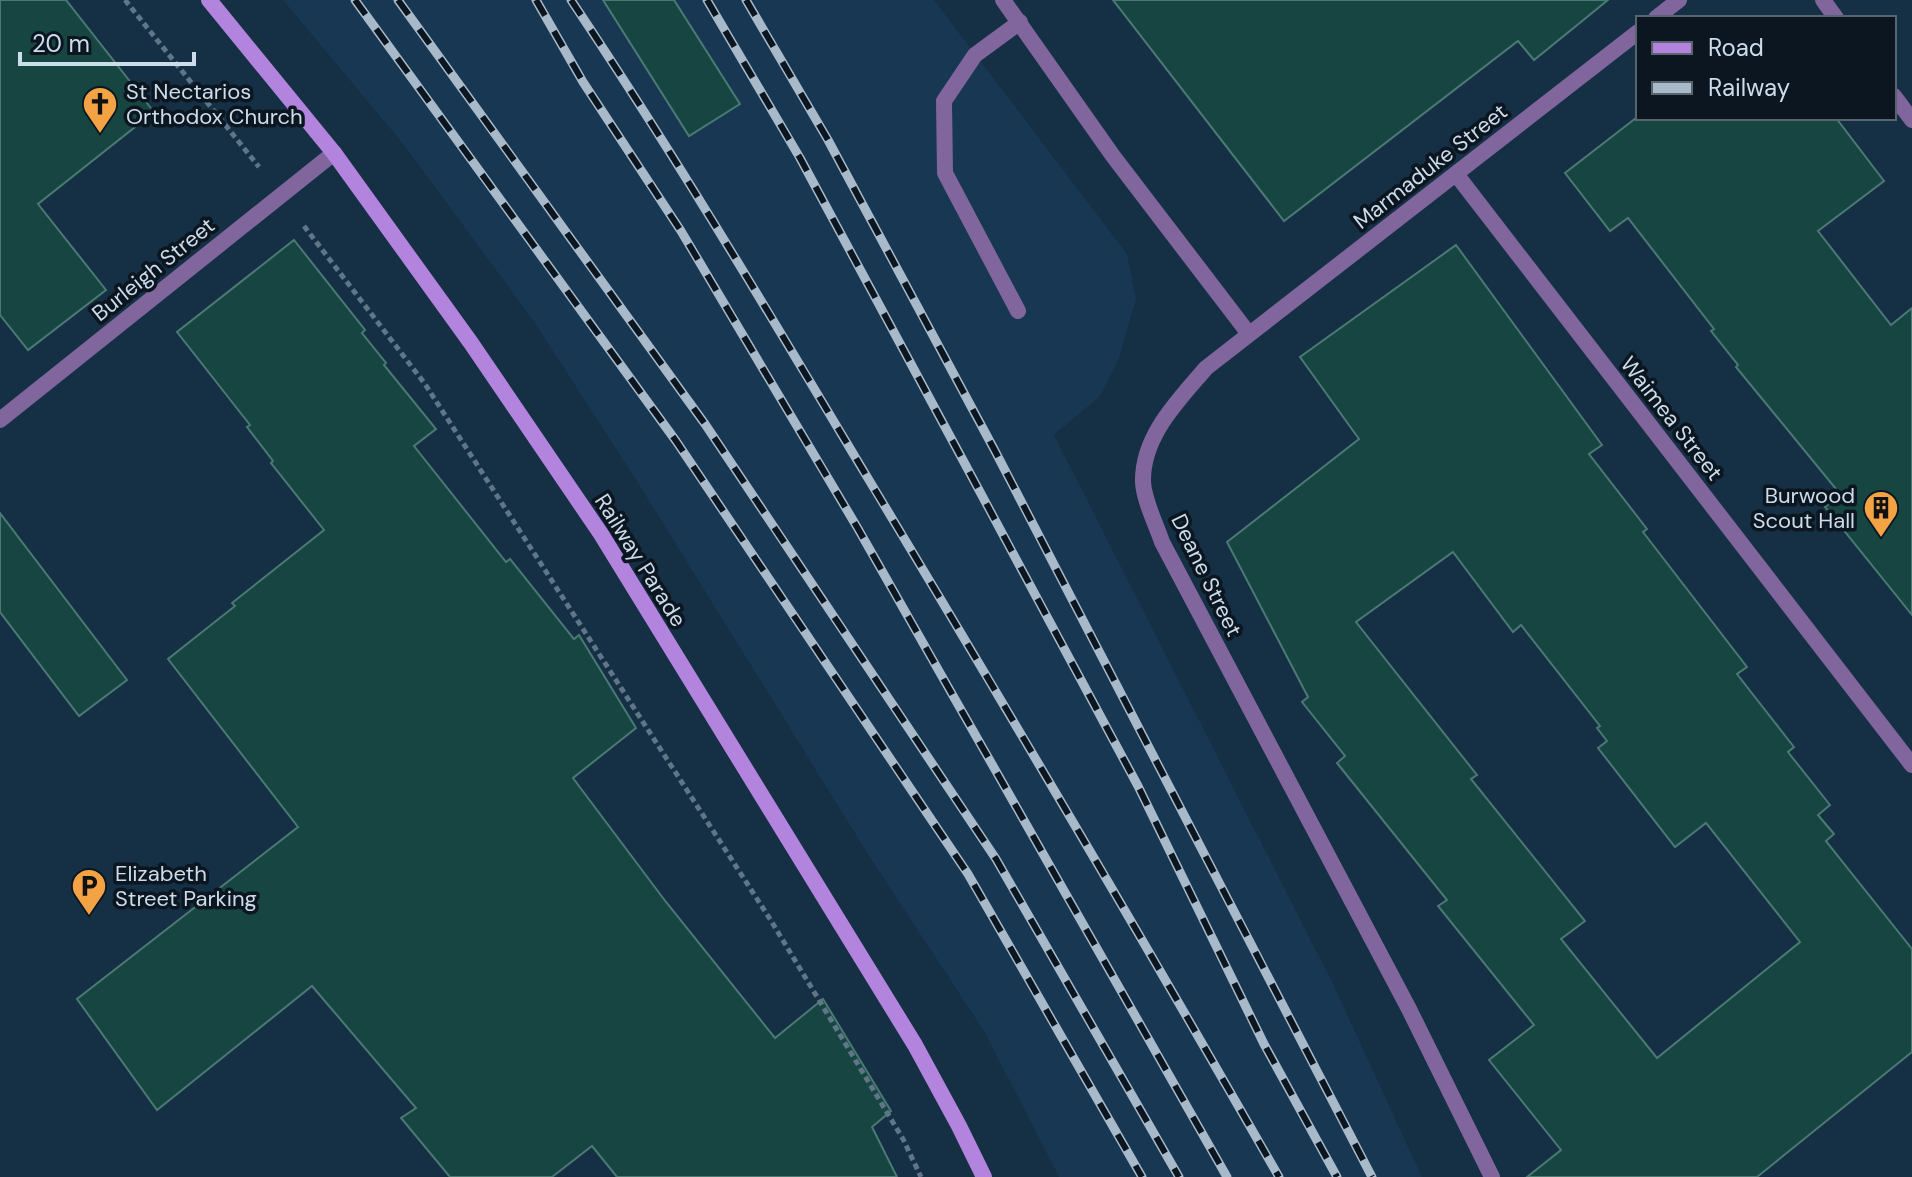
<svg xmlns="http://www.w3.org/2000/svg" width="1912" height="1177" viewBox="0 0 1912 1177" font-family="'DM Sans',sans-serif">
  <rect width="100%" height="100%" fill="#152f44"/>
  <!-- built -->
  <path fill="#173752" d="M 283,0 L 934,0 L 1127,254 L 1136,299 L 1119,358 L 1100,396 L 1054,435 L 1334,986 L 1422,1177 L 1059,1177 L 984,1031 L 871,859 L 638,483 L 535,323 L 404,145 Z"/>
  <!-- building -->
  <g fill="#174642" stroke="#4b7974" stroke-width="2" fill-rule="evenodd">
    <path d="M 0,0 L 66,0 L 154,112 L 38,204 L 106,290 L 28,350 L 0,315 Z"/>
    <path d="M 603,0 L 674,0 L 740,104 L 689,136 Z"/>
    <path d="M 1113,0 L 1608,0 L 1534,60 L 1518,41 L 1284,221 Z"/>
    <path d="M 1636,118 L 1836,118 L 1884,181 L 1818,231 L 1891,325 L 1912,308 L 1912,615 L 1825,507 L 1841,495 L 1736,367 L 1738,365 L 1711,331 L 1714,329 L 1628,218 L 1610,231 L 1565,173 Z"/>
    <path d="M 294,240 L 365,330 L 362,333 L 386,363 L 384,365 L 436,429 L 414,446 L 506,562 L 510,559 L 574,639 L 579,635 L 636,728 L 573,778 L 666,902 L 775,1038 L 823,999 L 891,1111 L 872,1127 L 897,1177 L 617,1177 L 592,1146 L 552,1177 L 450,1177 L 401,1118 L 416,1108 L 312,986 L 157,1110 L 77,999 L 298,827 L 168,659 L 235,606 L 232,603 L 324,530 L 271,463 L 273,461 L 247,427 L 250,425 L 177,332 Z"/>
    <path d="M 1456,245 L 1602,445 L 1589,454 L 1647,529 L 1643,532 L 1747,667 L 1737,674 L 1794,747 L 1788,752 L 1830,805 L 1818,815 L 1834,834 L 1826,841 L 1912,949 L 1912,1052 L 1757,1177 L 1527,1177 L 1561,1150 L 1489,1060 L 1534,1025 L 1438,906 L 1447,900 L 1337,763 L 1345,756 L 1302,702 L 1308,697 L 1227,542 L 1359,439 L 1300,357 ZM 1453,552 L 1513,632 L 1521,625 L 1600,726 L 1597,728 L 1607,741 L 1598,748 L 1675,847 L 1706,823 L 1800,942 L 1657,1058 L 1561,939 L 1585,921 L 1471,779 L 1477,775 L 1356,622 Z"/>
    <path d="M 0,513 L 127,680 L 79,716 L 0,612 Z"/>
  </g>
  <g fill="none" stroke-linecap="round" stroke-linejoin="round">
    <!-- path -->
    <g stroke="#607688" stroke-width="5" stroke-dasharray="6 4" stroke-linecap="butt">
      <path d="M 125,0 L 259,167"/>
      <path d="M 304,226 L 425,384 L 770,919 L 903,1139 L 921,1177"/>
    </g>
    <!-- service -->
    <path stroke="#81669d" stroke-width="16" d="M 1018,311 L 945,173 L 944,101 L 975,55 L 1020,22"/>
    <!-- minor -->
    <g stroke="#81669d" stroke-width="16">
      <path d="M 1003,0 L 1113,156 L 1249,334"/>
      <path d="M 1823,0 L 1836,18"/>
      <path d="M 1656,18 L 1679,0"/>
      <path d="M 1894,96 L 1912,120"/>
      <path d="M 1456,174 L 1912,765"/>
      <path d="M 0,420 L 334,153"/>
      <path d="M 1492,1177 L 1409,1009 L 1162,542 C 1156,524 1144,501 1143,482 C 1142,436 1178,401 1206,368 L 1638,32"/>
    </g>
    <!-- secondary -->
    <path stroke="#b284dd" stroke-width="16" d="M 209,0 L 334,153 L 471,343 L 601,534 L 915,1045 L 959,1126 L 984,1177"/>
    <defs>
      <g id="rail">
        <path d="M 355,0 L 676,441 L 968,874 L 1142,1177"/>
        <path d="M 398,0 L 705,424 L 996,859 L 1179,1177"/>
        <path d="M 536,0 L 583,82 L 681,231 L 857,527 L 1227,1177"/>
        <path d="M 571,0 C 675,155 770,315 866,475 C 1006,707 1144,941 1279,1177"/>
        <path d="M 707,0 L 800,158 L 965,464 L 1138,786 L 1264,1044 L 1337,1177"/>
        <path d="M 746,0 L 828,140 L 994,449 L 1372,1177"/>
      </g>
    </defs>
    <!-- rail casing -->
    <use href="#rail" stroke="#a8bac9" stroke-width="9"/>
    <!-- rail -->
    <use href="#rail" stroke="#0b1620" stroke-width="6" stroke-dasharray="18" stroke-linecap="butt"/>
  </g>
  <!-- icons -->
  <defs>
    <symbol id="church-pin" viewBox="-11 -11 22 30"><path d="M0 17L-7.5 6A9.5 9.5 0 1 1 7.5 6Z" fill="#f4a344" stroke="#0b1620"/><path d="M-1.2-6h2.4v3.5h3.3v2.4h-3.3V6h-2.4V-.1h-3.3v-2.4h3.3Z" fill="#111"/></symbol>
    <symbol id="building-pin" viewBox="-11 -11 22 30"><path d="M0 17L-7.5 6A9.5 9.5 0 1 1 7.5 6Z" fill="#f4a344" stroke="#0b1620"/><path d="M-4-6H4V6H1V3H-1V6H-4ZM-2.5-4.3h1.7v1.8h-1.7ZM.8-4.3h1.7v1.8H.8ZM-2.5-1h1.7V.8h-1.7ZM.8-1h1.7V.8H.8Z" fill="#111"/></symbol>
    <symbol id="parking-pin" viewBox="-11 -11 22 30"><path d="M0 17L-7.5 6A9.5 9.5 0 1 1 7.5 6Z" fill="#f4a344" stroke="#0b1620"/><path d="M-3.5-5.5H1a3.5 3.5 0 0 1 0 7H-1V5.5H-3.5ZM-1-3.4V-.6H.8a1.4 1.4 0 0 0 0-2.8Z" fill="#111"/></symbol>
  </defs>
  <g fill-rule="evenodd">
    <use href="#church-pin" x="80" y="84" width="40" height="54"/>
    <use href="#building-pin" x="1861" y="488" width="40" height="54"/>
    <use href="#parking-pin" x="69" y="866" width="40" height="54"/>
  </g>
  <g text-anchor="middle" stroke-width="7" stroke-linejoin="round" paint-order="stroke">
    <!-- poi labels -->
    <g font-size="22" fill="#ccdcea" stroke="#0b1620" text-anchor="start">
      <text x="126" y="99">St Nectarios<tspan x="126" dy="25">Orthodox Church</tspan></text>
      <text x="1855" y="503" text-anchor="end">Burwood<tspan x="1855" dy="25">Scout Hall</tspan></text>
      <text x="115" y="881">Elizabeth<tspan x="115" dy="25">Street Parking</tspan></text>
    </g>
    <!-- street labels -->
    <g font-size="22" fill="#ccdcea" stroke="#0b1620">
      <text transform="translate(1430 166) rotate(-38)" y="8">Marmaduke Street</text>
      <text transform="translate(153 269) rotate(-39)" y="8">Burleigh Street</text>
      <text transform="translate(1672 418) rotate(52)" y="8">Waimea Street</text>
      <text transform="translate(641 560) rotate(58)" y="8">Railway Parade</text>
      <text transform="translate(1207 575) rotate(64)" y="8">Deane Street</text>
    </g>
  </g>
  <!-- legend -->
  <rect x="1636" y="16" width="260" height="104" fill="#0b1620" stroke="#586571" stroke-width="2"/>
  <rect x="1652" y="42" width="40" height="12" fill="#b284dd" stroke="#586571" stroke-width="2"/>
  <text x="1708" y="56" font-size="24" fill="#ccdcea">Road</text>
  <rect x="1652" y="82" width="40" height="12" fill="#a8bac9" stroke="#586571" stroke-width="2"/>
  <text x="1708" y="96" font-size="24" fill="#ccdcea">Railway</text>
  <!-- scale -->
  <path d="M20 52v12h174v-12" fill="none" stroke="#ccdcea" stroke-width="4"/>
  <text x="32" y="52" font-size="24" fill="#ccdcea" stroke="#0b1620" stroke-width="6" paint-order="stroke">20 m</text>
</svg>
